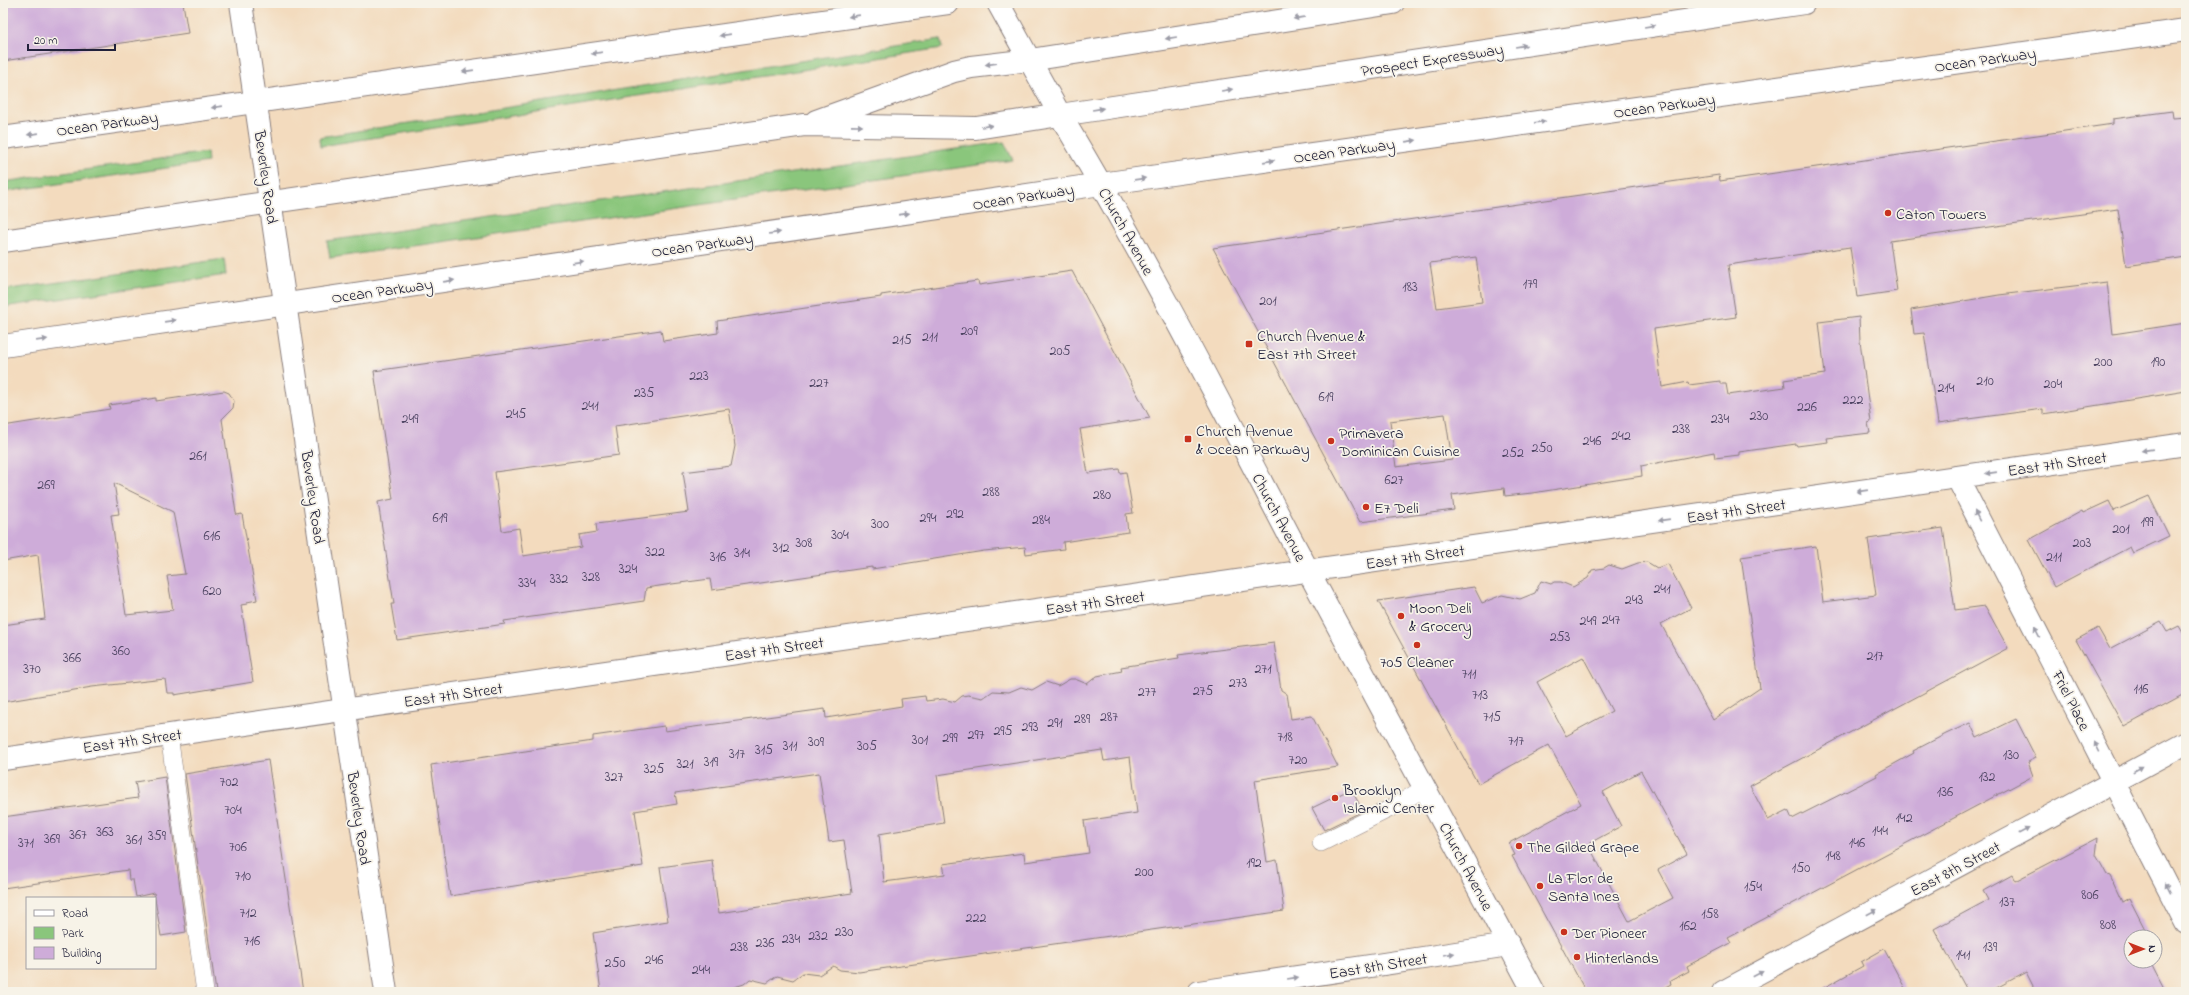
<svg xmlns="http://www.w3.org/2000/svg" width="2189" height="995" viewBox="0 0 2189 995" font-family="'Indie Flower',sans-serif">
  <rect width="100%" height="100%" fill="#f7f3e8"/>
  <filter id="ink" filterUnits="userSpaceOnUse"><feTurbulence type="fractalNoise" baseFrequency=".025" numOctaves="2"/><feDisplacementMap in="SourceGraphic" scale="8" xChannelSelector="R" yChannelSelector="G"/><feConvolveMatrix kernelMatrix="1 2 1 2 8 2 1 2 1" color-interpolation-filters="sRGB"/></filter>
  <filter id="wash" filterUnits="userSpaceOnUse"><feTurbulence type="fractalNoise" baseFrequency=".012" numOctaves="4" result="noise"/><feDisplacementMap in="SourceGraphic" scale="16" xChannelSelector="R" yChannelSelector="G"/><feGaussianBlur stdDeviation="0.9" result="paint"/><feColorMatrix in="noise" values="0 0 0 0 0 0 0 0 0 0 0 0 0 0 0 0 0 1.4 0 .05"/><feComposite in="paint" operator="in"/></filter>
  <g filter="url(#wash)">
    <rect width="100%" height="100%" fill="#f3dbbe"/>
    <!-- green -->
    <g fill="#8ac67c" stroke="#56745c">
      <path d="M 940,39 L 942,48 L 321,146 L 320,137 Z"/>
      <path d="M 1004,142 L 1013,160 L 330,258 L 327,241 Z"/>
      <path d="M 207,152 L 208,162 L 3,192 L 3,182 Z"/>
      <path d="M 224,259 L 226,275 L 3,307 L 3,290 Z"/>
    </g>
    <g id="blocks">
      <!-- building -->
      <g fill="#ceacd9" fill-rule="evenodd">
        <path d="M 21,3 L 183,3 L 188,33 L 3,61 L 3,6 Z"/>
        <path d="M 2172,111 L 2173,118 L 2186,117 L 2186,257 L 2126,266 L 2118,209 L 1890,241 L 1897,291 L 1857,297 L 1850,247 L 1728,265 L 1736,317 L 1654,329 L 1662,387 L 1688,382 L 1689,385 L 1720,381 L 1720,384 L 1726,384 L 1728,395 L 1785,387 L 1784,380 L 1825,374 L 1819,322 L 1859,317 L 1860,341 L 1871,422 L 1868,423 L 1870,433 L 1827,438 L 1828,442 L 1797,446 L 1796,444 L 1739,452 L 1739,455 L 1715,458 L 1714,452 L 1641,466 L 1642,476 L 1532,493 L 1505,496 L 1504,488 L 1452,495 L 1454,510 L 1360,522 L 1213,248 L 1719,175 L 1720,181 L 2113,124 L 2113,119 ZM 1476,257 L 1482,302 L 1437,308 L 1430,263 ZM 1445,414 L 1452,460 L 1396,467 L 1390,421 Z"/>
        <path d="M 1072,271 L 1150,418 L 1080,429 L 1088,473 L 1119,469 L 1120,473 L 1126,472 L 1133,513 L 1126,514 L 1128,532 L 1063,542 L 1064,549 L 1026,554 L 1025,547 L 984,551 L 872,569 L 872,567 L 712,590 L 710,579 L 672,584 L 646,588 L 644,601 L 504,621 L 505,624 L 397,640 L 391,604 L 394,604 L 378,502 L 393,499 L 374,371 L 661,330 L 663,341 L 718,333 L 717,321 L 881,297 L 881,295 L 948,285 L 978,281 L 979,285 ZM 729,409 L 735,446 L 731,466 L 683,472 L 689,512 L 596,524 L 597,532 L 579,535 L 581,547 L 523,556 L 519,528 L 502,531 L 495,472 L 619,455 L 615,426 Z"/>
        <path d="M 2107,282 L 2113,334 L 2186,323 L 2186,391 L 2043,414 L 2043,409 L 1938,423 L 1924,333 L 1914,334 L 1911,310 L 1999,295 Z"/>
        <path d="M 224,391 L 229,393 L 234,401 L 233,408 L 222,419 L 236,513 L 237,515 L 242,514 L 257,600 L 247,602 L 247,604 L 241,605 L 253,682 L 174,695 L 174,693 L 167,693 L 165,679 L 92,687 L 3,702 L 3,625 L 45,619 L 38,555 L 3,561 L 3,426 L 110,409 L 109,405 L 156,398 L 156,401 ZM 114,483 L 173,512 L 185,574 L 167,576 L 173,610 L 126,615 L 111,515 L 119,514 Z"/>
        <path d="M 2149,496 L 2169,536 L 2133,553 L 2130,547 L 2054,587 L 2029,540 L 2082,511 L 2083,513 L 2109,501 L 2114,511 Z"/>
        <path d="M 1943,528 L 1955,610 L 1985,606 L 2008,648 L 1750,786 L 1768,820 L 1788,810 L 1792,819 L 1877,776 L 1876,774 L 1914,753 L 1913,751 L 1946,734 L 1970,723 L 1977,738 L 2016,719 L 2036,758 L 2028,762 L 2033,776 L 1728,938 L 1731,943 L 1687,966 L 1689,971 L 1670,981 L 1671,984 L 1656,992 L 1586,992 L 1512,856 L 1515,855 L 1509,843 L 1581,804 L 1549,745 L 1478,784 L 1378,601 L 1474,587 L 1482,603 L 1502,595 L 1520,599 L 1535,593 L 1541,581 L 1551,584 L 1554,582 L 1561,582 L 1573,587 L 1588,578 L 1592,570 L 1604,568 L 1609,565 L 1622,569 L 1638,563 L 1647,562 L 1657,568 L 1668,564 L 1691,608 L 1661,624 L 1713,720 L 1760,688 L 1741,557 L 1816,546 L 1823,602 L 1876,595 L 1868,539 ZM 1583,657 L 1612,711 L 1566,736 L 1537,682 ZM 1641,771 L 1687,854 L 1658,870 L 1673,898 L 1629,921 L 1588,844 L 1621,826 L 1603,792 Z"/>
        <path d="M 2161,622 L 2167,632 L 2179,626 L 2186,638 L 2186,693 L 2124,727 L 2076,640 L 2098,628 L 2110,649 Z"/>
        <path d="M 1274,643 L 1281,690 L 1287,694 L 1291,719 L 1312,716 L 1338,767 L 1255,780 L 1267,862 L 1277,860 L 1284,911 L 859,972 L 840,970 L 833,966 L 819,975 L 803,973 L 793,980 L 777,976 L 767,983 L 750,979 L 744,984 L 719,992 L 601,992 L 593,933 L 668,921 L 660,867 L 712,860 L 719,913 L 852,893 L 844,840 L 829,842 L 819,773 L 675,793 L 677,804 L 635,811 L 643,866 L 450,896 L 431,765 L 593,741 L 593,736 L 664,726 L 665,731 L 825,709 L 826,718 L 902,706 L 901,699 L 925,696 L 926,701 L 943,699 L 955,702 L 962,696 L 968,695 L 983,698 L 993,691 L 1009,692 L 1021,687 L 1032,690 L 1046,682 L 1058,686 L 1070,679 L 1075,679 L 1087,684 L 1097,676 L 1122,671 L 1121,667 L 1179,658 L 1178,655 ZM 1102,750 L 1104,761 L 1130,757 L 1137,813 L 1084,821 L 1089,853 L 1025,862 L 1024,853 L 943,864 L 945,874 L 884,882 L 879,834 L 944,823 L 937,775 Z"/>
        <path d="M 268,760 L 303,992 L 216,992 L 185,774 Z"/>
        <path d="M 165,777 L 186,932 L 161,936 L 154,893 L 136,897 L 133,880 L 129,880 L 128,870 L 3,888 L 3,817 L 138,798 L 135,782 Z"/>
        <path d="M 1351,789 L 1363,811 L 1324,830 L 1312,808 Z"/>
        <path d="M 2098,838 L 2096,855 L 2107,875 L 2110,876 L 2122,902 L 2129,898 L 2149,937 L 2131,937 L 2131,961 L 2150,961 L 2166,992 L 2036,992 L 2026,972 L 1989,992 L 1968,992 L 1934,929 L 1988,900 L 1983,891 L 2012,875 L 2015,881 Z"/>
        <path d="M 1884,949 L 1907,992 L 1816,992 L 1863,966 L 1861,962 Z"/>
      </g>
    </g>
  </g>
  <g filter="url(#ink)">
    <use href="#blocks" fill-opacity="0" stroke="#8a7e7c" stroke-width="1"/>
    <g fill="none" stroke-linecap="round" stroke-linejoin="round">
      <defs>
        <g id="lane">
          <path d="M 169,735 L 205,992"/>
          <path d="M 1321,843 L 1397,805 L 1424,788"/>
        </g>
        <g id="street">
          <path d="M 3,138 L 948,3"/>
          <path d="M 3,346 L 1101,184 L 2186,30"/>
          <path d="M 1957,477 L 2186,923"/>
          <path d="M 3,759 L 2186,444"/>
          <path d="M 1199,992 L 1509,945"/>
          <path d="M 1723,992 L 2186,743"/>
        </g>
        <path id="secondary" d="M 241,3 L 386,992"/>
        <g id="primary">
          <path d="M 816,121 L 954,71 L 971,67 L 1030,60"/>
          <path d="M 3,241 L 804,125 L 976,128 L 1060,115 L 998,3"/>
        </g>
        <g id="highway">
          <path d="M 1030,60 L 1393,3"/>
          <path d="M 1534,992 C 1452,841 1371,689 1290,537 C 1216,395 1143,253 1060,115 L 1804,3"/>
        </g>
      </defs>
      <!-- lane casing -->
      <use href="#lane" stroke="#8a7e7c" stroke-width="18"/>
      <!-- street casing -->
      <use href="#street" stroke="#8a7e7c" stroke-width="24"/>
      <!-- secondary casing -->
      <use href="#secondary" stroke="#8a7e7c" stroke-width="24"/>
      <!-- primary casing -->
      <use href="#primary" stroke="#8a7e7c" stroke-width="24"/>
      <!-- highway casing -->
      <use href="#highway" stroke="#8a7e7c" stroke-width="24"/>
      <!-- lane -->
      <use href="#lane" stroke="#fff" stroke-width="17"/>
      <!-- street -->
      <use href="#street" stroke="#fff" stroke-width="22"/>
      <!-- secondary -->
      <use href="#secondary" stroke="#fff" stroke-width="22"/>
      <!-- primary -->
      <use href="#primary" stroke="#fff" stroke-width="22"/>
      <!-- highway -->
      <use href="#highway" stroke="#fff" stroke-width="22"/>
    </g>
    <!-- one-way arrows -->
    <defs><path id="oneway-solid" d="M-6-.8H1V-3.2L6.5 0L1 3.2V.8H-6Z"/></defs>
    <g fill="#9c9ca7">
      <use href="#oneway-solid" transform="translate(854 16) rotate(172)"/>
      <use href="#oneway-solid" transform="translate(1299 18) rotate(171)"/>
      <use href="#oneway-solid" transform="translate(1650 26) rotate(-9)"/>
      <use href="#oneway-solid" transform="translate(725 35) rotate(172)"/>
      <use href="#oneway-solid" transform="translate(1171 38) rotate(171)"/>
      <use href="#oneway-solid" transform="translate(1521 46) rotate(-9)"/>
      <use href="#oneway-solid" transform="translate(597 53) rotate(172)"/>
      <use href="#oneway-solid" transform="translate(991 64) rotate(173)"/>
      <use href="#oneway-solid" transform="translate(468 71) rotate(172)"/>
      <use href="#oneway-solid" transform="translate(1227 90) rotate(-9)"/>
      <use href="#oneway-solid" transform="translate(217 107) rotate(172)"/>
      <use href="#oneway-solid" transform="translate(1098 109) rotate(-9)"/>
      <use href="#oneway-solid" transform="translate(1540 122) rotate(-8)"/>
      <use href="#oneway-solid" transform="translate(857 126) rotate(1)"/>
      <use href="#oneway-solid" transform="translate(987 126) rotate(-9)"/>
      <use href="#oneway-solid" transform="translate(33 134) rotate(172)"/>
      <use href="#oneway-solid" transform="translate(1411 141) rotate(-8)"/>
      <use href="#oneway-solid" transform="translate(1269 161) rotate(-8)"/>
      <use href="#oneway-solid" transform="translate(1140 179) rotate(-8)"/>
      <use href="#oneway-solid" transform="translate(904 214) rotate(-8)"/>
      <use href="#oneway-solid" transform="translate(775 233) rotate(-8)"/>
      <use href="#oneway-solid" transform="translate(578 262) rotate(-8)"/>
      <use href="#oneway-solid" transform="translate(449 281) rotate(-8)"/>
      <use href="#oneway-solid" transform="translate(170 321) rotate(-8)"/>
      <use href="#oneway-solid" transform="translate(42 340) rotate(-8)"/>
      <use href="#oneway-solid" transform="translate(2147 450) rotate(172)"/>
      <use href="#oneway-solid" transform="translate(1991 473) rotate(172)"/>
      <use href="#oneway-solid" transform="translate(1862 491) rotate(172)"/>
      <use href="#oneway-solid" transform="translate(1977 516) rotate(-117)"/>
      <use href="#oneway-solid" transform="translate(1664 520) rotate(172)"/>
      <use href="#oneway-solid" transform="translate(2037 632) rotate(-117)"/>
      <use href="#oneway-solid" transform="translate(2097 747) rotate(-117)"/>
      <use href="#oneway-solid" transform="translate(2138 769) rotate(-29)"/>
      <use href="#oneway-solid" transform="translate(2024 831) rotate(-28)"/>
      <use href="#oneway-solid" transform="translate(2168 888) rotate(-117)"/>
      <use href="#oneway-solid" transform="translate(1872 912) rotate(-28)"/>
      <use href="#oneway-solid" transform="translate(1449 954) rotate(-9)"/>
      <use href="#oneway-solid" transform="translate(1758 974) rotate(-28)"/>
      <use href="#oneway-solid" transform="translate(1293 978) rotate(-9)"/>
    </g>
  </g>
  <!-- markers -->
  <g fill="#c8321e" stroke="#f7f3e8" stroke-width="1.5">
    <circle cx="1888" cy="213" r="4"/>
    <rect x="1245" y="340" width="8" height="8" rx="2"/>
    <rect x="1184" y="435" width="8" height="8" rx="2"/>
    <circle cx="1331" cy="441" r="4"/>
    <circle cx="1366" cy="507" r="4"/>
    <circle cx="1401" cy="616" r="4"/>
    <circle cx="1417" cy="645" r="4"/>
    <circle cx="1335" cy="798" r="4"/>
    <circle cx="1519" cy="846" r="4"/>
    <circle cx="1540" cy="886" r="4"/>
    <circle cx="1564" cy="932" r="4"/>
    <circle cx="1577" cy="957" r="4"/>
  </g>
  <g text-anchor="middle" stroke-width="3.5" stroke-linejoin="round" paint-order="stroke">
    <!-- number labels -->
    <g font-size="14" fill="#4d4462">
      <text x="1530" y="288">179</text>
      <text x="1410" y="291">183</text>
      <text x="1268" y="305">201</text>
      <text x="969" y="335">209</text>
      <text x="930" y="341">211</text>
      <text x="902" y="344">215</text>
      <text x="1060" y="355">205</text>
      <text x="2103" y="366">200</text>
      <text x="2158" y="366">190</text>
      <text x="699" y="380">223</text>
      <text x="1985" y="385">210</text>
      <text x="819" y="387">227</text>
      <text x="2053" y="388">204</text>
      <text x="1946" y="392">214</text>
      <text x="644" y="397">235</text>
      <text x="1326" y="401">619</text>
      <text x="1853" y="404">222</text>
      <text x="590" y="410">241</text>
      <text x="1807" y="411">226</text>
      <text x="516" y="418">245</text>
      <text x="1759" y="420">230</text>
      <text x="410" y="423">249</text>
      <text x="1720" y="423">234</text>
      <text x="1681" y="433">238</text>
      <text x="1621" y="440">242</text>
      <text x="1592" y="445">246</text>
      <text x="1542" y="452">250</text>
      <text x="1513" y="457">252</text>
      <text x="198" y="460">261</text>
      <text x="1394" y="484">627</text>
      <text x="46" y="489">269</text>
      <text x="991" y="496">288</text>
      <text x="1102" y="499">280</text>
      <text x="955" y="518">292</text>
      <text x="440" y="522">619</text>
      <text x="928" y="522">294</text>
      <text x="1041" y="524">284</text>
      <text x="2147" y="526">199</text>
      <text x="880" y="528">300</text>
      <text x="2121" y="533">201</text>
      <text x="840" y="539">304</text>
      <text x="212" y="540">616</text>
      <text x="804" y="547">308</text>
      <text x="2082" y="547">203</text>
      <text x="781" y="552">312</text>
      <text x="655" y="556">322</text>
      <text x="742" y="557">314</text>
      <text x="718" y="561">316</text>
      <text x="2054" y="561">211</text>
      <text x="628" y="573">324</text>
      <text x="591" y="581">328</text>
      <text x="559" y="583">332</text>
      <text x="527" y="587">334</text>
      <text x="1662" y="593">241</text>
      <text x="212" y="595">620</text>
      <text x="1634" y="604">243</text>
      <text x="1611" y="624">247</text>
      <text x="1588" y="625">249</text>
      <text x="1560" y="641">253</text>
      <text x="121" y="655">360</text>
      <text x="1875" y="660">217</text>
      <text x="72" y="662">366</text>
      <text x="32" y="673">370</text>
      <text x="1263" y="673">271</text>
      <text x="1469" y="678">711</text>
      <text x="1238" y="687">273</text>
      <text x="2141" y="693">116</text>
      <text x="1203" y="695">275</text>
      <text x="1147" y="696">277</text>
      <text x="1480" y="699">713</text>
      <text x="1109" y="721">287</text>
      <text x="1492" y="721">715</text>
      <text x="1082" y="723">289</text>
      <text x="1055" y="727">291</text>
      <text x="1030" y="731">293</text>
      <text x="1003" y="735">295</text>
      <text x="976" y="739">297</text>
      <text x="1285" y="741">718</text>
      <text x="950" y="742">299</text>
      <text x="920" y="744">301</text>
      <text x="1516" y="745">717</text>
      <text x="816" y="746">309</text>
      <text x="790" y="750">311</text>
      <text x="867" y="750">305</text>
      <text x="764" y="754">315</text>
      <text x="737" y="758">317</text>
      <text x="2011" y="759">130</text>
      <text x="1298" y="764">720</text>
      <text x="711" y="766">319</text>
      <text x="685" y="768">321</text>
      <text x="654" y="773">325</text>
      <text x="614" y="781">327</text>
      <text x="1987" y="781">132</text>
      <text x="229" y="786">702</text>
      <text x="1945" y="796">136</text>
      <text x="233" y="814">704</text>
      <text x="1904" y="822">142</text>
      <text x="1880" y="835">144</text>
      <text x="105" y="836">363</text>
      <text x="78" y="839">367</text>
      <text x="157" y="840">359</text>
      <text x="52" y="843">369</text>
      <text x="134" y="844">361</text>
      <text x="26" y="847">371</text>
      <text x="1857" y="847">146</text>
      <text x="238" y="851">706</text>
      <text x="1833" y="860">148</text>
      <text x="1254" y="867">192</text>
      <text x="1801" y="872">150</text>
      <text x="1144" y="876">200</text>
      <text x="243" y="880">710</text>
      <text x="1753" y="891">154</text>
      <text x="2090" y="899">806</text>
      <text x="2007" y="906">137</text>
      <text x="248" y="917">712</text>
      <text x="1710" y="918">158</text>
      <text x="976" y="922">222</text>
      <text x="2108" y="929">808</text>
      <text x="1688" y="930">162</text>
      <text x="844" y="936">230</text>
      <text x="818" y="940">232</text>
      <text x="791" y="943">234</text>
      <text x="252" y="945">716</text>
      <text x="765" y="947">236</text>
      <text x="739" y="951">238</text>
      <text x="1990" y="951">139</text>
      <text x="1963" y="959">141</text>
      <text x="654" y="964">246</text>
      <text x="615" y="967">250</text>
      <text x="701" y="974">244</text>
    </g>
    <!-- street labels -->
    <g font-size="16" fill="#22223b" stroke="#f7f3e8">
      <text transform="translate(1432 59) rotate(-9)" y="6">Prospect Expressway</text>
      <text transform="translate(1985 59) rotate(-8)" y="6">Ocean Parkway</text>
      <text transform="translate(1664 105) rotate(-8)" y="6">Ocean Parkway</text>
      <text transform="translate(107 123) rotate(-8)" y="6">Ocean Parkway</text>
      <text transform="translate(1344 150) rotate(-8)" y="6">Ocean Parkway</text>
      <text transform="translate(267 177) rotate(82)" y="6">Beverley Road</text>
      <text transform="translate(1023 196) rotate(-9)" y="6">Ocean Parkway</text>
      <text transform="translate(1127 231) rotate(61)" y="6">Church Avenue</text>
      <text transform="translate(702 244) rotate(-8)" y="6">Ocean Parkway</text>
      <text transform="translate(382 290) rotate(-8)" y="6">Ocean Parkway</text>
      <text transform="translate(2057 463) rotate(-8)" y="6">East 7th Street</text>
      <text transform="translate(314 497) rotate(82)" y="6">Beverley Road</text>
      <text transform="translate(1736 510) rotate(-8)" y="6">East 7th Street</text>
      <text transform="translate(1280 517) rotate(62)" y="6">Church Avenue</text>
      <text transform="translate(1415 556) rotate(-8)" y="6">East 7th Street</text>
      <text transform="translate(1095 602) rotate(-8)" y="6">East 7th Street</text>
      <text transform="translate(774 648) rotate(-8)" y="6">East 7th Street</text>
      <text transform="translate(453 694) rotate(-8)" y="6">East 7th Street</text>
      <text transform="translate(2072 700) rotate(63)" y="6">Friel Place</text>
      <text transform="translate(132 740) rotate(-8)" y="6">East 7th Street</text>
      <text transform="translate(360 818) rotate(82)" y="6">Beverley Road</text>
      <text transform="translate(1467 866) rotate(62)" y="6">Church Avenue</text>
      <text transform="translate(1955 868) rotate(-28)" y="6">East 8th Street</text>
      <text transform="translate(1378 965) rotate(-9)" y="6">East 8th Street</text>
    </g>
    <!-- poi labels -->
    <g font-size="16" fill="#22223b" stroke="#f7f3e8" text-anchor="start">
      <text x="1896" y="219">Caton Towers</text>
      <text x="1257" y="341">Church Avenue &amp;<tspan x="1257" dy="18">East 7th Street</tspan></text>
      <text x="1196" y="436">Church Avenue<tspan x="1196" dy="18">&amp; Ocean Parkway</tspan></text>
      <text x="1339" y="438">Primavera<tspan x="1339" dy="18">Dominican Cuisine</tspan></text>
      <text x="1374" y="513">E7 Deli</text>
      <text x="1409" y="613">Moon Deli<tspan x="1409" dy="18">&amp; Grocery</tspan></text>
      <text x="1417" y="667" text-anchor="middle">705 Cleaner</text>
      <text x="1343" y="795">Brooklyn<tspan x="1343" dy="18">Islamic Center</tspan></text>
      <text x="1527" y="852">The Gilded Grape</text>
      <text x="1548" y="883">La Flor de<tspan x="1548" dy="18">Santa Ines</tspan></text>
      <text x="1572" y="938">Der Pioneer</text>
      <text x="1585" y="963">Hinterlands</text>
    </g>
  </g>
  <!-- margin -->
  <rect width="2189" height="995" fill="none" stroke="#f7f3e8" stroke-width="16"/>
  <!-- legend -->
  <rect x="26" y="897" width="130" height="72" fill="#f7f3e8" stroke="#a29fa3"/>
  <rect x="34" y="910" width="20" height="6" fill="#ffffff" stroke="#a29fa3"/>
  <text x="62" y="917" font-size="12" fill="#22223b">Road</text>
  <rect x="34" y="927" width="20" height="12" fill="#8ac67c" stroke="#a29fa3"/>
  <text x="62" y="937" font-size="12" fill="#22223b">Park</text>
  <rect x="34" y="947" width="20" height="12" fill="#ceacd9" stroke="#a29fa3"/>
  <text x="62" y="957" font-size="12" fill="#22223b">Building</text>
  <!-- north arrow -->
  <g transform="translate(2143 949) rotate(90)"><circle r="19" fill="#f7f3e8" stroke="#a29fa3"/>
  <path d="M0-3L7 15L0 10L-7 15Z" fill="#c8321e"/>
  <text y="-6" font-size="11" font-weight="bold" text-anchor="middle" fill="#22223b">N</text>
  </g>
  <!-- scale -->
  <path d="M28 44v6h87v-6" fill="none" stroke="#22223b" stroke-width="2"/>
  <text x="34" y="44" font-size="12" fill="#22223b" stroke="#f7f3e8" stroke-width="3" paint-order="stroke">20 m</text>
</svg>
